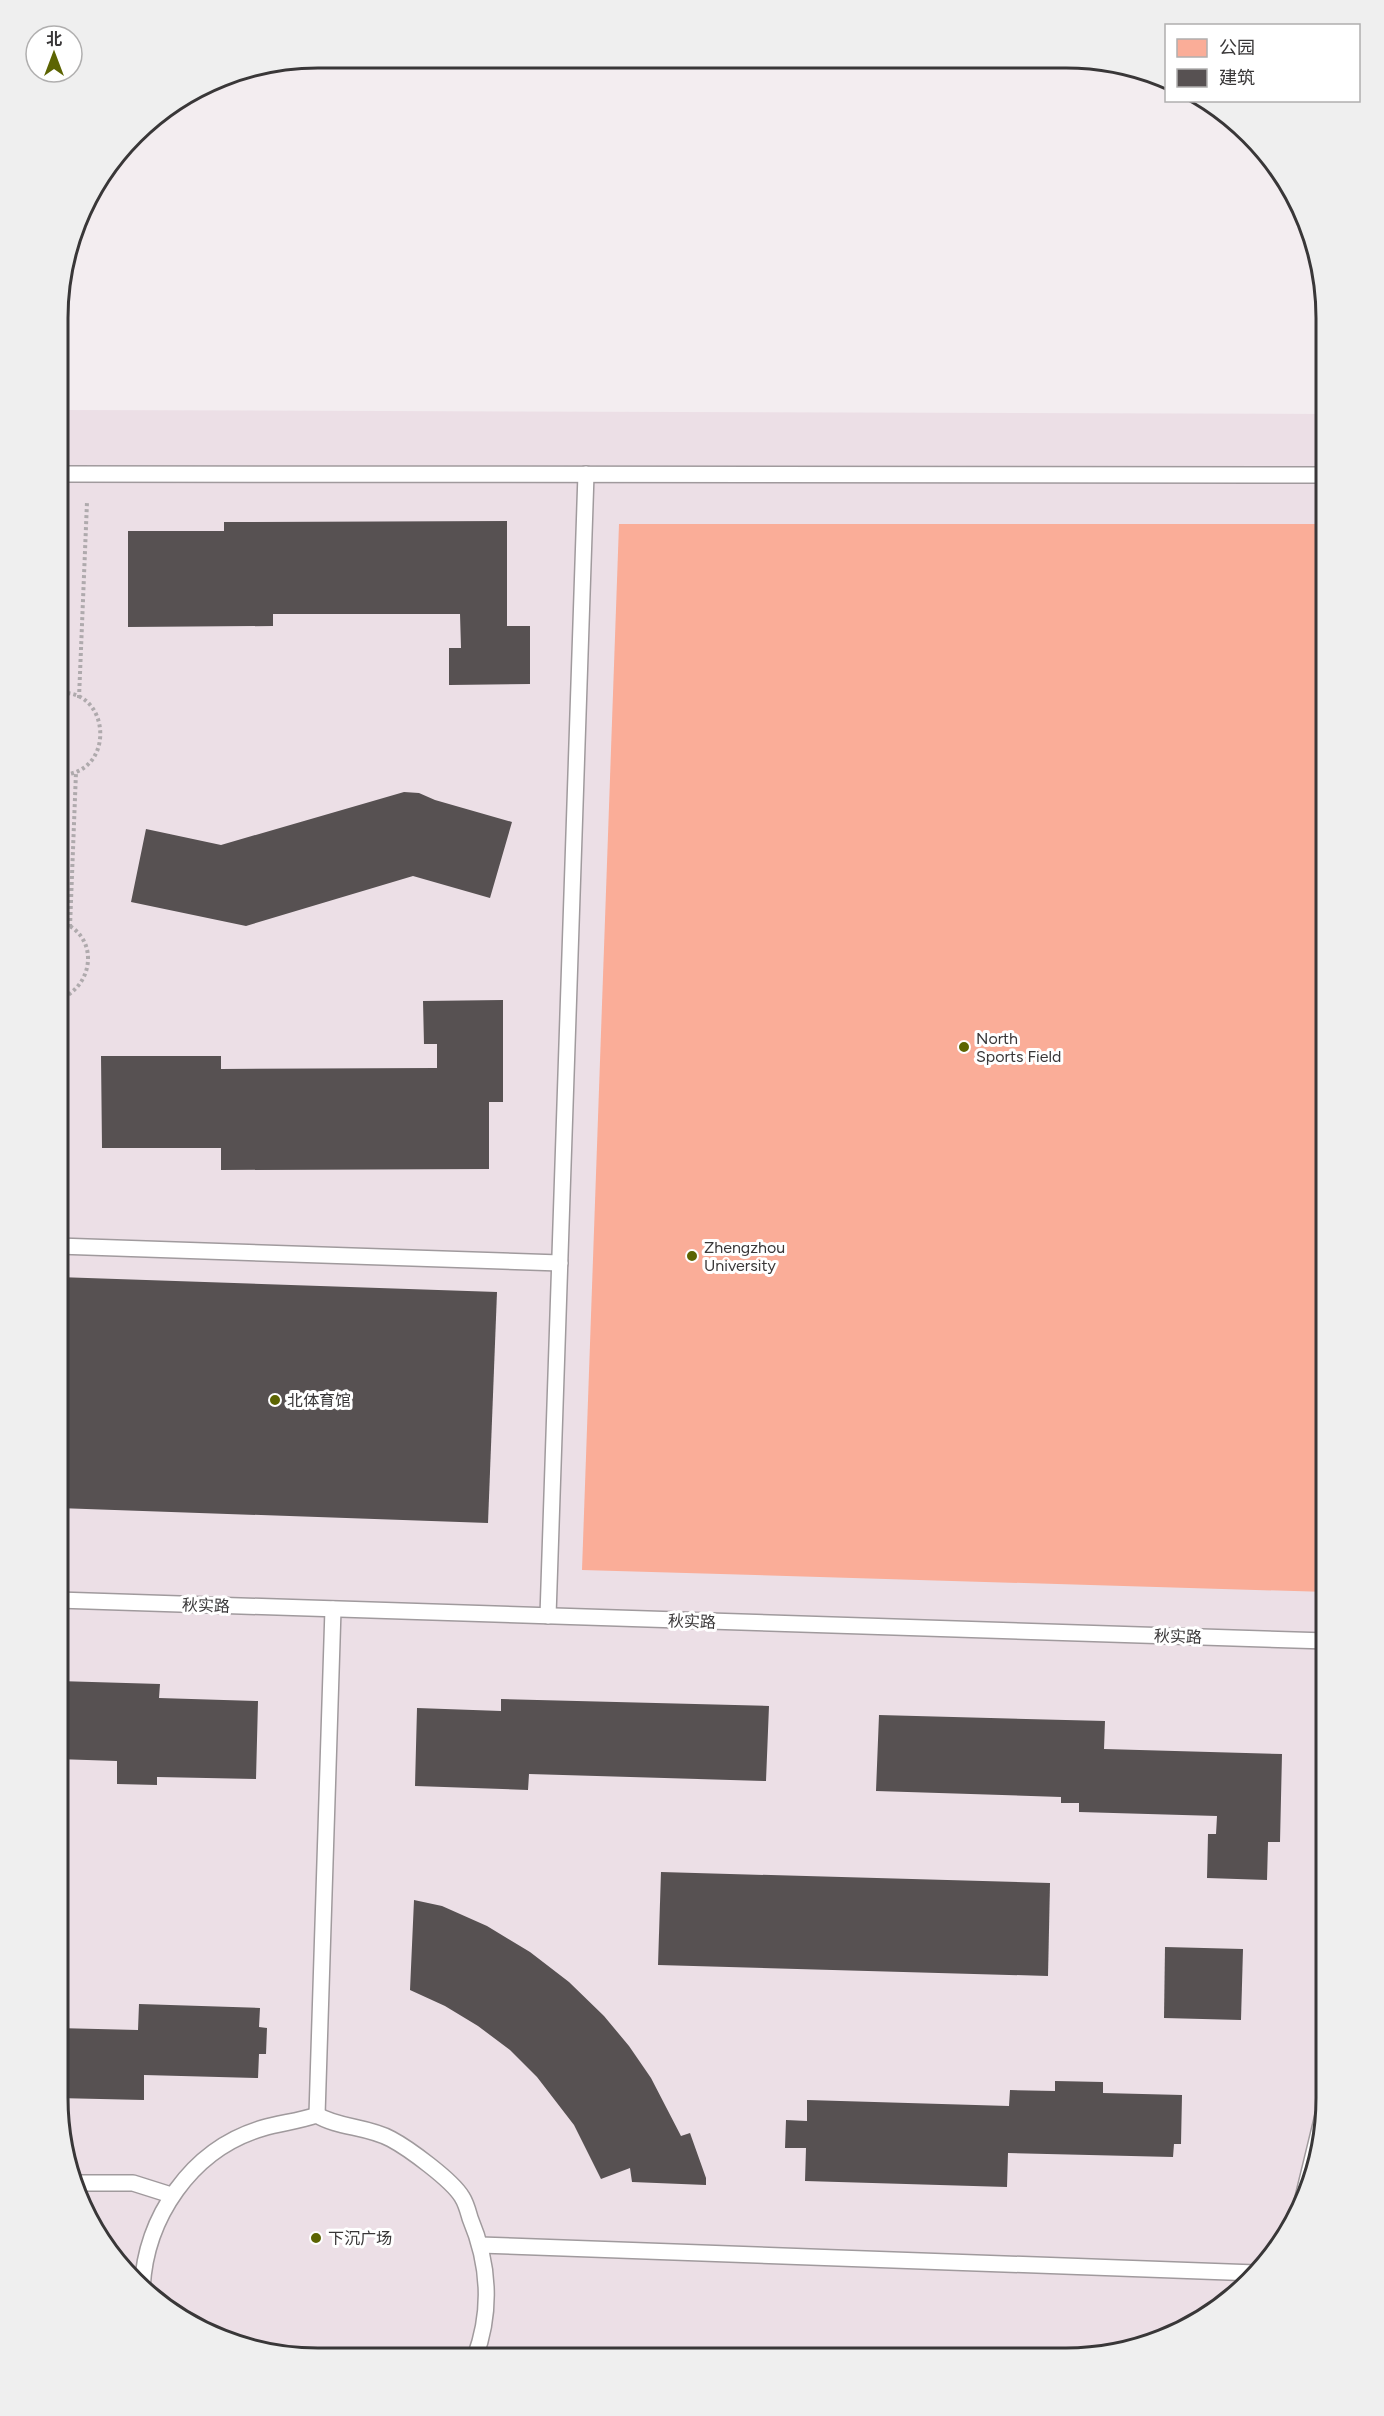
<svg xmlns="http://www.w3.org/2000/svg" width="1384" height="2416" viewBox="0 0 1384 2416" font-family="Figtree,'Noto Sans SC',sans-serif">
  <rect width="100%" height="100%" fill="#f3edf0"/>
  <!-- built -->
  <path fill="#ecdfe6" d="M 59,410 L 1327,414 L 1326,2116 L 1307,2198 L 1273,2257 L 1212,2315 L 1151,2345 L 1067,2359 L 283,2357 L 217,2339 L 146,2295 L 101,2244 L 71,2183 L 57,2099 Z"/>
  <!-- green -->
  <path fill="#faad98" d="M 619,524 L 1327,524 L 1327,1592 L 582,1570 Z"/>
  <!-- building -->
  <g fill="#575152">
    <path d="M 507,521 L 507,626 L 530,626 L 530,684 L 449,685 L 449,648 L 461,648 L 460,614 L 273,614 L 273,626 L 128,627 L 128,531 L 224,531 L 224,522 Z"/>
    <path d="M 404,792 L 419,793 L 435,800 L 512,822 L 490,898 L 413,876 L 246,926 L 131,902 L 146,829 L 221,845 Z"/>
    <path d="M 503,1000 L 503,1102 L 489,1102 L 489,1169 L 221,1170 L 221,1148 L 102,1148 L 101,1056 L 221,1056 L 221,1069 L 437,1068 L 437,1044 L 424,1044 L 423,1001 Z"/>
    <path d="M 58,1277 L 497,1292 L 488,1523 L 58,1508 Z"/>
    <path d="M 58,1681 L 160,1684 L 159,1698 L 258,1701 L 256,1779 L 157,1777 L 157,1785 L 117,1784 L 117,1761 L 57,1759 Z"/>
    <path d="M 501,1699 L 769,1706 L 766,1781 L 529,1774 L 528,1790 L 415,1786 L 417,1708 L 501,1711 Z"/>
    <path d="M 879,1715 L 1105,1721 L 1104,1749 L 1282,1754 L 1280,1842 L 1268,1842 L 1267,1880 L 1207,1878 L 1208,1834 L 1216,1834 L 1217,1816 L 1079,1812 L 1079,1803 L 1061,1803 L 1061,1797 L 876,1791 Z"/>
    <path d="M 661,1872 L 1050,1883 L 1048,1976 L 658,1965 Z"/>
    <path d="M 414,1900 L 442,1906 L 487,1926 L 530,1952 L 569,1982 L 604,2016 L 629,2046 L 651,2078 L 681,2136 L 690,2133 L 706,2178 L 706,2185 L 632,2182 L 630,2168 L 601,2179 L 574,2125 L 537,2077 L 510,2050 L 478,2026 L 445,2006 L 410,1990 Z"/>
    <path d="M 1165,1947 L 1243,1949 L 1241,2020 L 1164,2018 Z"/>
    <path d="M 139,2004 L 260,2008 L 259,2027 L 267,2028 L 266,2054 L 259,2054 L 258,2078 L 144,2075 L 144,2100 L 57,2098 L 57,2028 L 138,2030 Z"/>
    <path d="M 1055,2081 L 1103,2082 L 1103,2093 L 1182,2095 L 1181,2144 L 1174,2144 L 1173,2157 L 1008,2153 L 1007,2187 L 805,2181 L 806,2148 L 785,2148 L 786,2120 L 807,2121 L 807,2100 L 1009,2106 L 1010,2090 L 1055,2091 Z"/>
  </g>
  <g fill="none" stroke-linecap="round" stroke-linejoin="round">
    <defs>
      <g id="lane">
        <path d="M 59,474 L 1327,475"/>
        <path d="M 58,1246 L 560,1263"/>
        <path d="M 58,1600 L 1327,1641"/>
        <path d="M 548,1616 L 586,474"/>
        <path d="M 317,2115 L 333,1609"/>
        <path d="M 71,2183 L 133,2183 L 171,2195"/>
        <path d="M 1300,2210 L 1326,2103"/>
        <path d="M 480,2245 L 1256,2273"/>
        <path d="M 142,2290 C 145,2218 191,2149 263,2128 C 281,2123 299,2121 317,2115 C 338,2128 367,2126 391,2139 C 408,2148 452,2180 462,2197 C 466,2203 468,2211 470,2218 C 489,2263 492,2311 475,2357"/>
        <path d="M 475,2356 L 544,2357"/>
      </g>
    </defs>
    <!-- lane casing -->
    <use href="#lane" stroke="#a09a9d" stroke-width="18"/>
    <!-- path -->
    <g stroke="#afaaad" stroke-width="4" stroke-dasharray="3 3" stroke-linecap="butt">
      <path d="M 79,698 L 87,502"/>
      <path d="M 59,775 C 117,775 111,688 59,693"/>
      <path d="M 70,927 L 76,772"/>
      <path d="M 58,1000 C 96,986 100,933 58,921"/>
      <path d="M 58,1221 L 67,996"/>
    </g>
    <!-- lane -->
    <use href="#lane" stroke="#fff" stroke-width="15"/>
  </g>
  <!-- markers -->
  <g fill="#5c6402" stroke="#fff" stroke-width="2">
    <circle cx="964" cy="1047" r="6"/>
    <circle cx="692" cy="1256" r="6"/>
    <circle cx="275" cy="1400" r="6"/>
    <circle cx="316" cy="2238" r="6"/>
  </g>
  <g text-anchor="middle" stroke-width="6" stroke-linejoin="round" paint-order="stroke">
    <!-- poi labels -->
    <g font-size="16" fill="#393738" stroke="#fff" text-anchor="start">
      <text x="976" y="1044">North<tspan x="976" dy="18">Sports Field</tspan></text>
      <text x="704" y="1253">Zhengzhou<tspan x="704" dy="18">University</tspan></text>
      <text x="287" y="1406">北体育馆</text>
      <text x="328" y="2244">下沉广场</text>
    </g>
    <!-- street labels -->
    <g font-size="16" fill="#393738" stroke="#fff">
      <text transform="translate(206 1605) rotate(2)" y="6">秋实路</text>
      <text transform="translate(692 1621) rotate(2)" y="6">秋实路</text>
      <text transform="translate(1178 1636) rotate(2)" y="6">秋实路</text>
    </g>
  </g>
  <!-- crop -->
  <path d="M0 0H1384V2416H0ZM318 68H1066A250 250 0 0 1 1316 318V2098A250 250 0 0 1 1066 2348H318A250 250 0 0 1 68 2098V318A250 250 0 0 1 318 68Z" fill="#efefef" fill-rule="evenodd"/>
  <path fill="none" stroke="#393738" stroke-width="3" d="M318 68H1066A250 250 0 0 1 1316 318V2098A250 250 0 0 1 1066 2348H318A250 250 0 0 1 68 2098V318A250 250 0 0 1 318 68Z"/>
  <!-- legend -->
  <rect x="1165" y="24" width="195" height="78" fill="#ffffff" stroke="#b0afaf" stroke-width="1.5"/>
  <rect x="1177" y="39" width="30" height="18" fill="#faad98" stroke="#b0afaf" stroke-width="1.5"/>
  <text x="1219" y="54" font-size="18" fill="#393738">公园</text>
  <rect x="1177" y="69" width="30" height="18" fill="#575152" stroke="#b0afaf" stroke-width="1.5"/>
  <text x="1219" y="84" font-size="18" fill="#393738">建筑</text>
  <!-- north arrow -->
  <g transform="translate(54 54)"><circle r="28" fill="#ffffff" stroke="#b0afaf" stroke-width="1.5"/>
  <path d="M0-4.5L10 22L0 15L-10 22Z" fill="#5c6402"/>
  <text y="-9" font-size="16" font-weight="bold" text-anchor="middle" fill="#393738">北</text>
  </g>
</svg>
